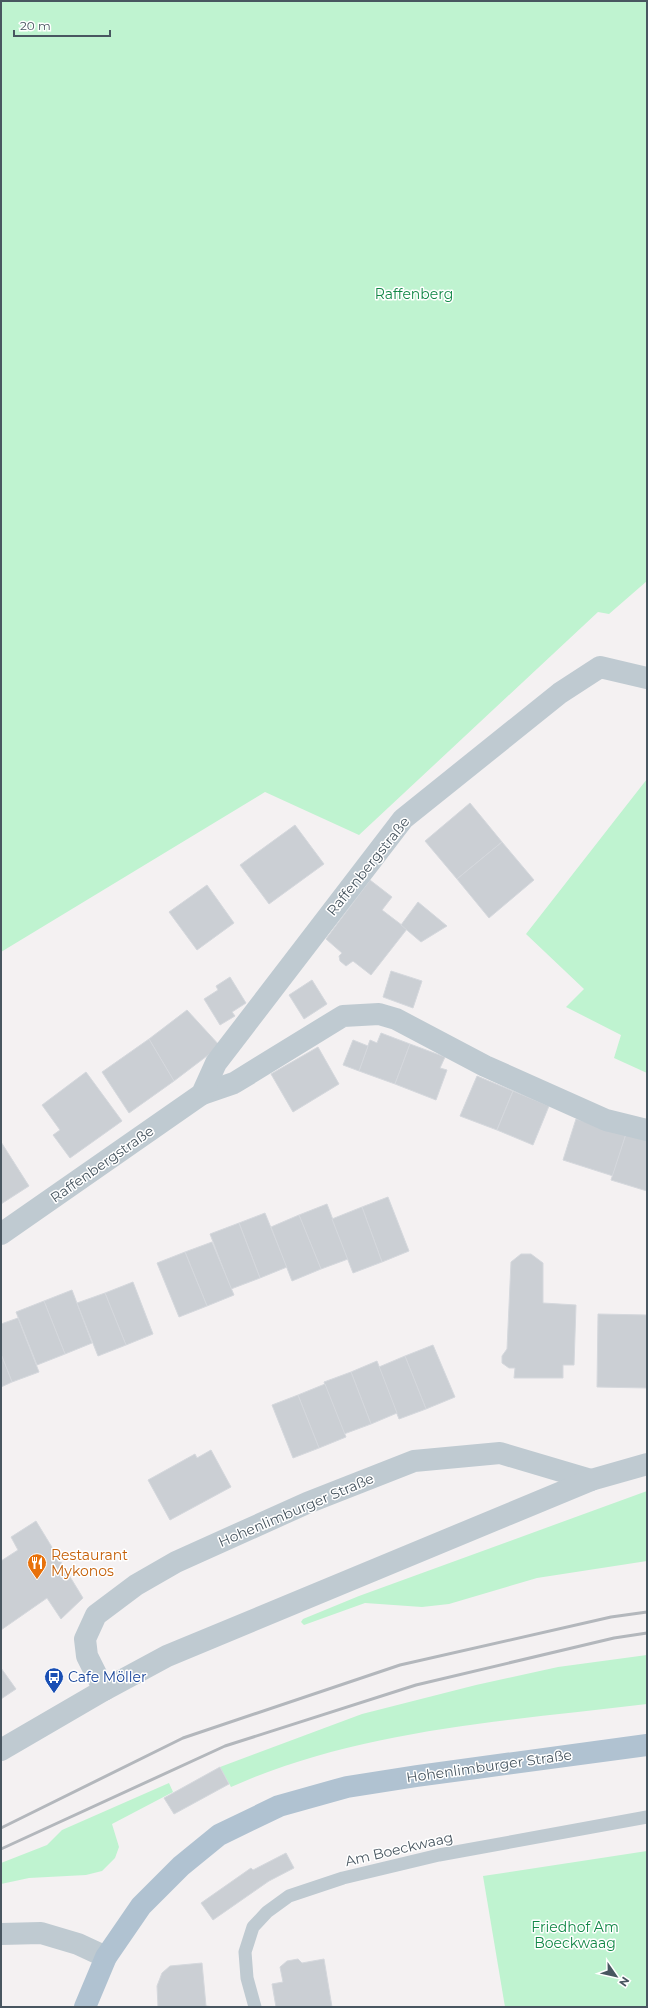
<svg xmlns="http://www.w3.org/2000/svg" width="648" height="2008" viewBox="0 0 648 2008" font-family="Montserrat,sans-serif">
  <rect width="100%" height="100%" fill="#f4f1f2"/>
  <!-- green -->
  <g fill="#bff3d0">
    <path d="M 1,1 L 647,1 L 647,581 L 609,614 L 598,612 L 359,835 L 265,792 L 1,952 Z"/>
    <path d="M 647,779 L 647,1073 L 614,1058 L 621,1035 L 566,1007 L 584,989 L 526,934 Z"/>
    <path d="M 647,1491 L 647,1561 L 537,1578 L 449,1604 L 422,1607 L 365,1603 L 304,1625 L 301,1622 L 303,1619 L 359,1596 Z"/>
    <path d="M 647,1655 L 647,1704 C 507,1721 361,1729 231,1787 L 220,1767 L 362,1714 L 476,1685 L 558,1667 Z"/>
    <path d="M 169,1783 L 173,1792 L 112,1824 L 119,1847 L 115,1858 L 102,1871 L 86,1875 L 29,1878 L 1,1884 L 1,1863 L 47,1845 L 62,1830 Z"/>
    <path d="M 647,1851 L 647,2007 L 505,2007 L 483,1876 Z"/>
  </g>
  <!-- building -->
  <g fill="#cbcfd4" stroke="#d5d8dd">
    <path d="M 470,803 L 502,842 L 457,879 L 425,841 Z"/>
    <path d="M 295,825 L 324,864 L 269,904 L 240,865 Z"/>
    <path d="M 502,842 L 534,880 L 489,918 L 457,879 Z"/>
    <path d="M 370,880 L 392,897 L 382,910 L 407,929 L 371,975 L 353,961 L 346,966 L 340,961 L 339,956 L 342,953 L 326,939 Z"/>
    <path d="M 207,885 L 234,923 L 197,950 L 169,912 Z"/>
    <path d="M 418,902 L 447,926 L 421,942 L 401,925 Z"/>
    <path d="M 391,971 L 422,981 L 413,1008 L 383,997 Z"/>
    <path d="M 230,977 L 246,1003 L 232,1012 L 235,1016 L 220,1025 L 204,999 L 218,990 L 216,986 Z"/>
    <path d="M 312,980 L 327,1004 L 304,1019 L 289,995 Z"/>
    <path d="M 187,1010 L 220,1046 L 174,1081 L 149,1039 Z"/>
    <path d="M 381,1033 L 410,1044 L 395,1084 L 359,1071 L 370,1040 L 377,1043 Z"/>
    <path d="M 149,1039 L 174,1081 L 129,1113 L 102,1072 Z"/>
    <path d="M 353,1040 L 368,1046 L 359,1071 L 343,1065 Z"/>
    <path d="M 410,1044 L 445,1057 L 440,1068 L 447,1070 L 436,1100 L 395,1084 Z"/>
    <path d="M 318,1047 L 339,1084 L 293,1112 L 271,1074 Z"/>
    <path d="M 86,1072 L 122,1121 L 70,1158 L 53,1135 L 60,1130 L 42,1105 Z"/>
    <path d="M 477,1076 L 513,1091 L 497,1130 L 460,1116 Z"/>
    <path d="M 513,1091 L 549,1106 L 533,1145 L 497,1130 Z"/>
    <path d="M 576,1119 L 626,1134 L 613,1176 L 563,1160 Z"/>
    <path d="M 626,1134 L 647,1137 L 647,1191 L 611,1180 Z"/>
    <path d="M 1,1142 L 29,1186 L 1,1204 Z"/>
    <path d="M 388,1197 L 409,1251 L 382,1262 L 362,1207 Z"/>
    <path d="M 327,1204 L 348,1259 L 321,1269 L 299,1215 Z"/>
    <path d="M 362,1207 L 382,1262 L 353,1273 L 332,1219 Z"/>
    <path d="M 265,1213 L 287,1267 L 260,1278 L 239,1223 Z"/>
    <path d="M 299,1215 L 321,1269 L 292,1281 L 271,1227 Z"/>
    <path d="M 239,1223 L 260,1278 L 231,1289 L 210,1234 Z"/>
    <path d="M 212,1242 L 234,1295 L 207,1306 L 185,1252 Z"/>
    <path d="M 185,1252 L 207,1306 L 179,1317 L 157,1263 Z"/>
    <path d="M 521,1254 L 531,1254 L 543,1263 L 543,1303 L 576,1305 L 574,1365 L 563,1365 L 563,1378 L 514,1378 L 515,1368 L 509,1368 L 502,1363 L 502,1356 L 507,1349 L 511,1262 Z"/>
    <path d="M 133,1282 L 153,1334 L 126,1345 L 105,1293 Z"/>
    <path d="M 72,1290 L 92,1343 L 65,1354 L 44,1301 Z"/>
    <path d="M 105,1293 L 126,1345 L 98,1356 L 77,1303 Z"/>
    <path d="M 44,1301 L 65,1354 L 37,1365 L 16,1312 Z"/>
    <path d="M 598,1314 L 647,1315 L 647,1388 L 597,1387 Z"/>
    <path d="M 18,1318 L 39,1372 L 12,1382 L 1,1354 L 1,1324 Z"/>
    <path d="M 433,1345 L 455,1397 L 426,1409 L 405,1356 Z"/>
    <path d="M 1,1354 L 12,1382 L 1,1387 Z"/>
    <path d="M 405,1356 L 426,1409 L 399,1419 L 379,1367 Z"/>
    <path d="M 377,1361 L 397,1413 L 371,1424 L 351,1372 Z"/>
    <path d="M 351,1372 L 371,1424 L 344,1434 L 324,1382 Z"/>
    <path d="M 325,1384 L 346,1437 L 319,1448 L 298,1395 Z"/>
    <path d="M 298,1395 L 319,1448 L 293,1458 L 272,1405 Z"/>
    <path d="M 211,1450 L 231,1487 L 170,1520 L 148,1480 L 195,1454 L 197,1458 Z"/>
    <path d="M 36,1521 L 83,1598 L 61,1619 L 47,1598 L 1,1630 L 1,1561 L 18,1550 L 11,1537 Z"/>
    <path d="M 1,1668 L 16,1689 L 1,1699 Z"/>
    <path d="M 220,1767 L 229,1784 L 174,1814 L 164,1798 Z"/>
    <path d="M 286,1853 L 294,1868 L 269,1881 L 213,1920 L 201,1903 L 251,1868 L 253,1870 Z"/>
    <path d="M 298,1959 L 302,1963 L 324,1959 L 332,2007 L 276,2007 L 272,1984 L 283,1982 L 280,1967 L 287,1961 Z"/>
    <path d="M 202,1963 L 206,2006 L 215,2007 L 158,2007 L 157,1986 L 162,1973 L 170,1966 Z"/>
  </g>
  <g fill="none" stroke-linecap="round" stroke-linejoin="round">
    <!-- lane -->
    <path stroke="#bfcad1" stroke-width="13" d="M 255,2007 L 247,1978 L 245,1952 L 253,1927 L 267,1912 L 289,1896 L 343,1878 L 439,1855 L 647,1817"/>
    <!-- street -->
    <g stroke="#bfcad1" stroke-width="22">
      <path d="M 202,1094 L 234,1083 L 343,1016 L 379,1014 L 396,1019 L 485,1066 L 606,1120 L 647,1130"/>
      <path d="M 1,1234 L 202,1094 L 216,1063 L 403,819 L 560,693 L 600,667 L 647,678"/>
      <path d="M 104,1690 L 87,1656 L 85,1639 L 96,1615 L 136,1585 L 176,1562 L 307,1503 L 414,1461 L 500,1453 L 591,1480"/>
      <path d="M 1,1750 L 104,1690 L 167,1656 L 591,1480 L 647,1464"/>
      <path d="M 1,1934 L 41,1933 L 78,1944 L 106,1957"/>
    </g>
    <!-- primary -->
    <path stroke="#b0c2d1" stroke-width="22" d="M 85,2007 L 106,1957 L 141,1906 L 181,1866 L 219,1835 L 279,1806 L 347,1787 L 417,1776 L 647,1745"/>
    <!-- rail -->
    <g stroke="#b3b7bc" stroke-width="3">
      <path d="M 1,1828 L 183,1738 L 400,1665 L 611,1617 L 647,1612"/>
      <path d="M 1,1849 L 225,1746 L 416,1685 L 614,1638 L 647,1633"/>
    </g>
  </g>
  <!-- icons -->
  <defs>
    <symbol id="restaurant-pin" viewBox="-11 -11 22 30"><path d="M0 17L-7.5 6A9.5 9.5 0 1 1 7.5 6Z" fill="#e8710a" stroke="#fff"/><path d="M-5-6h1v4h1v-4h1v4h1v-4h1v5L-1.5 .5V6h-2V.5L-5-1ZM5-6V6H3V1.5H1.5Q1.5-4 5-6Z" fill="#fff"/></symbol>
    <symbol id="bus-pin" viewBox="-11 -11 22 30"><path d="M0 17L-7.5 6A9.5 9.5 0 1 1 7.5 6Z" fill="#1a4fb4" stroke="#fff"/><path d="M-5-6H5V4H4V6H2V4H-2V6H-4V4H-5ZM-3.5-4V0h7V-4ZM-3.5 1.2v1.5H-2V1.2ZM2 1.2v1.5H3.5V1.2Z" fill="#fff"/></symbol>
  </defs>
  <g fill-rule="evenodd">
    <use href="#restaurant-pin" x="26" y="1552" width="22" height="30"/>
    <use href="#bus-pin" x="43" y="1666" width="22" height="30"/>
  </g>
  <g text-anchor="middle" stroke-width="3" stroke-linejoin="round" paint-order="stroke">
    <!-- park labels -->
    <g font-size="14" fill="#128847" stroke="#fff">
      <text x="414" y="299">Raffenberg</text>
      <text x="575" y="1932">Friedhof Am<tspan x="575" dy="16">Boeckwaag</tspan></text>
    </g>
    <!-- street labels -->
    <g font-size="14" fill="#485660" stroke="#fff">
      <text transform="translate(368 866) rotate(-51)" y="5">Raffenbergstraße</text>
      <text transform="translate(102 1164) rotate(-35)" y="5">Raffenbergstraße</text>
      <text transform="translate(296 1510) rotate(-23)" y="5">Hohenlimburger Straße</text>
      <text transform="translate(489 1766) rotate(-8)" y="5">Hohenlimburger Straße</text>
      <text transform="translate(399 1849) rotate(-13)" y="5">Am Boeckwaag</text>
    </g>
    <!-- food labels -->
    <g font-size="14" fill="#c56008" stroke="#fff" text-anchor="start">
      <text x="51" y="1560">Restaurant<tspan x="51" dy="16">Mykonos</tspan></text>
    </g>
    <!-- transit labels -->
    <g font-size="14" fill="#164399" stroke="#fff" text-anchor="start">
      <text x="68" y="1682">Cafe Möller</text>
    </g>
  </g>
  <!-- border -->
  <rect width="648" height="2008" fill="none" stroke="#485660" stroke-width="4"/>
  <!-- north arrow -->
  <g transform="translate(616 1976) rotate(124)" stroke="#ffffff" stroke-width="3" paint-order="stroke">
  <path d="M0-3L7 15L0 10L-7 15Z" fill="#485660"/>
  <text y="-6" font-size="11" font-weight="bold" text-anchor="middle" fill="#485660">N</text>
  </g>
  <!-- scale -->
  <path d="M14 30v6h96v-6" fill="none" stroke="#485660" stroke-width="2"/>
  <text x="20" y="30" font-size="12" fill="#485660" stroke="#ffffff" stroke-width="3" paint-order="stroke">20 m</text>
</svg>
